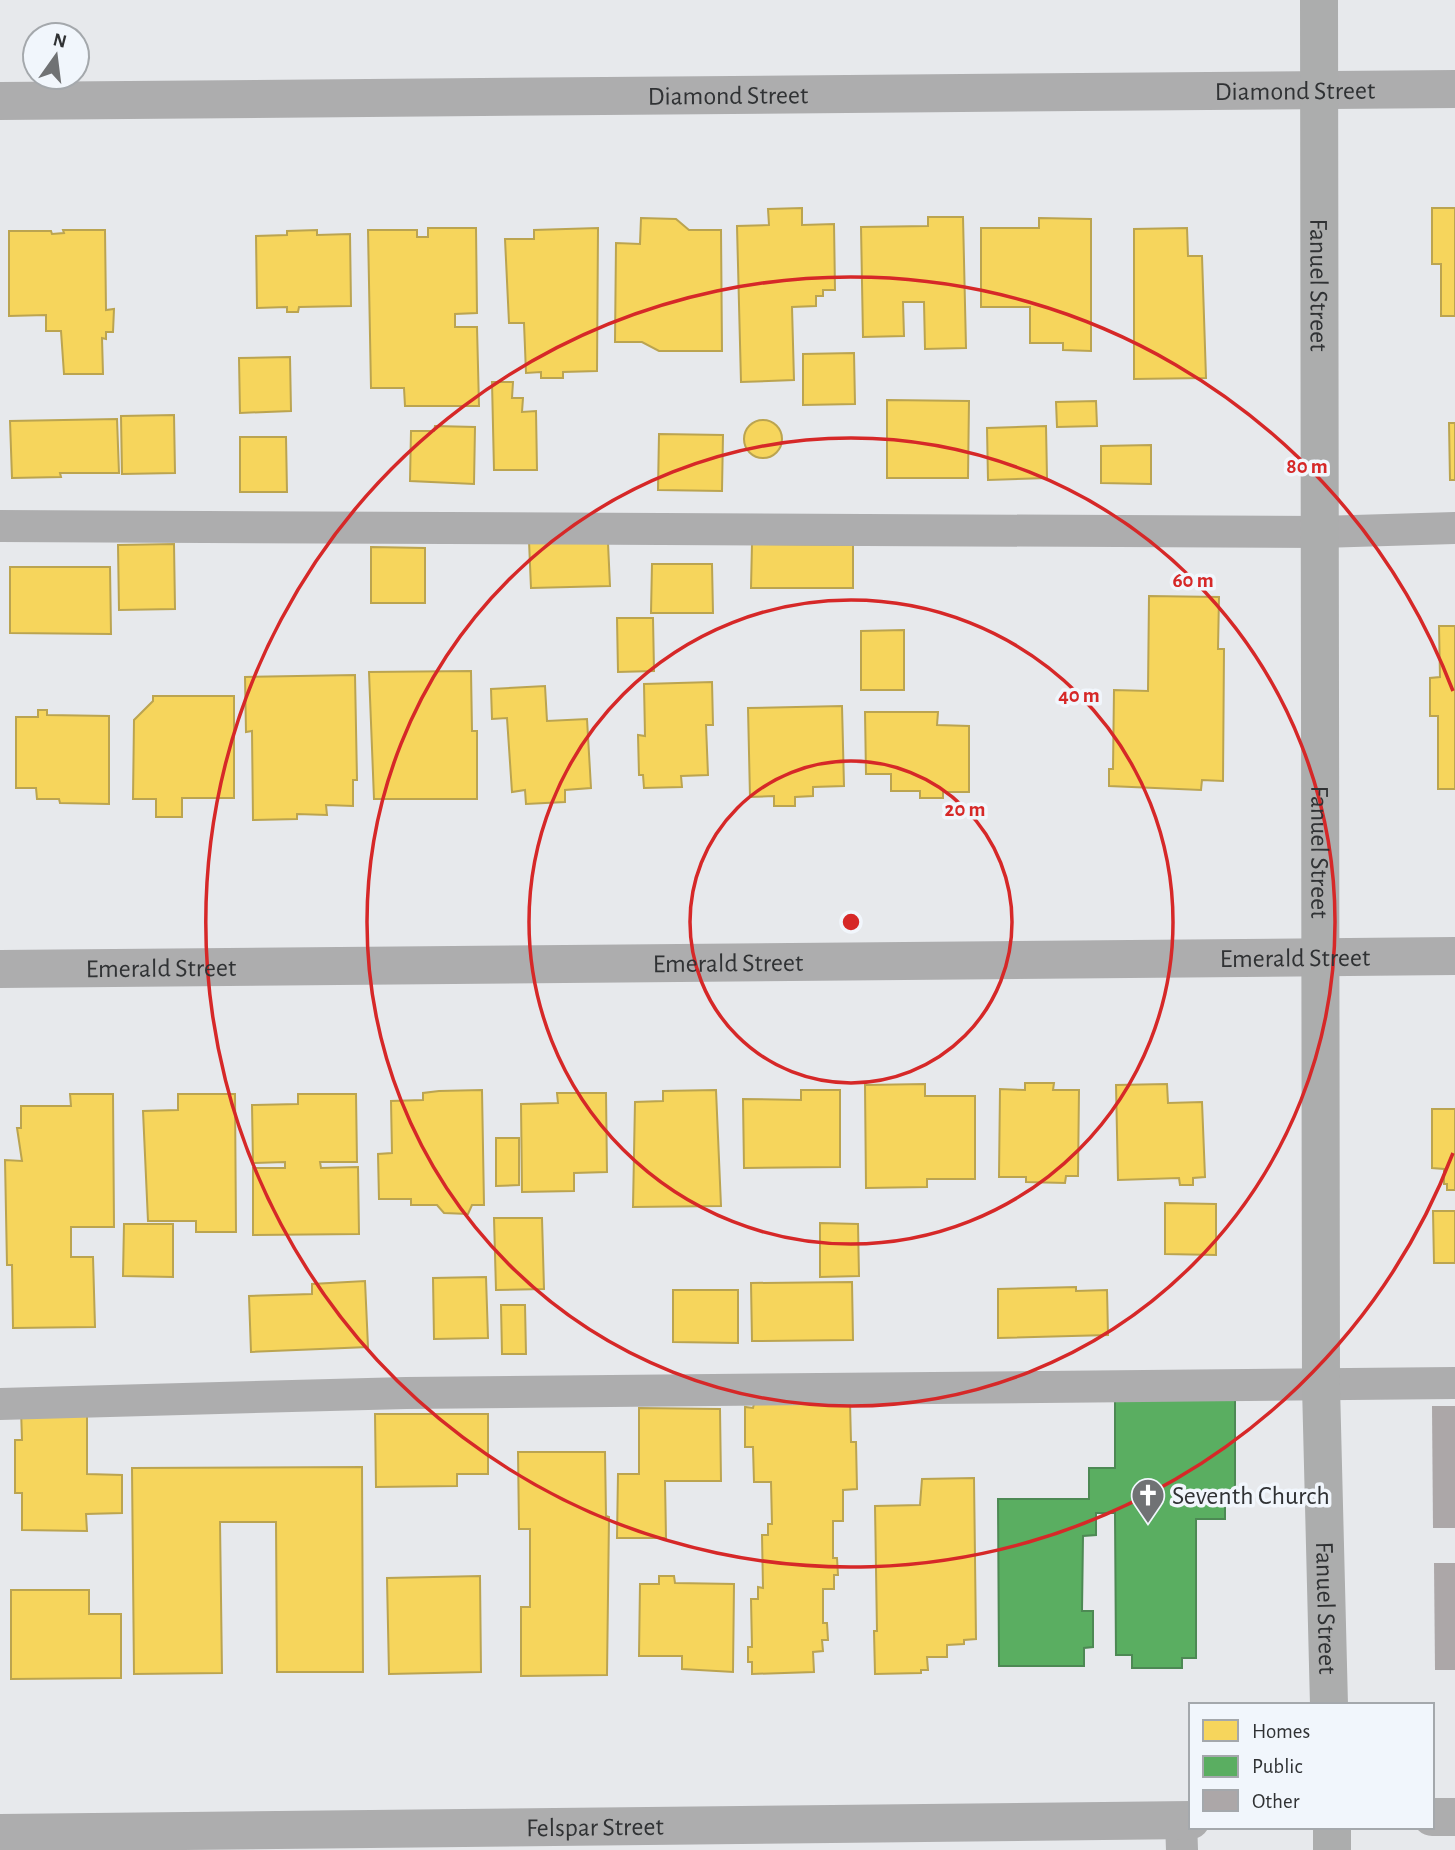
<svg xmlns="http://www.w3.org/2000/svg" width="1455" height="1850" viewBox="0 0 1455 1850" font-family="'Alegreya Sans',sans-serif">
  <rect width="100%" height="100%" fill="#e7e9ec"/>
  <!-- homes -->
  <g fill="#f6d55c" stroke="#bba450" stroke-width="2">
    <path d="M 802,208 L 802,225 L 834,224 L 835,290 L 823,290 L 823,296 L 816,296 L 816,306 L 792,307 L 794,380 L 741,382 L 737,226 L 769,225 L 768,209 Z"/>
    <path d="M 1432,208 L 1455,208 L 1455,316 L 1441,316 L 1441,264 L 1432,264 Z"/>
    <path d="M 928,217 L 963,217 L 966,348 L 925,349 L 924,302 L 903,302 L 904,336 L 863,337 L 861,227 L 928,226 Z"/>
    <path d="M 641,218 L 676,219 L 689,230 L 721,230 L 722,351 L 659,351 L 642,342 L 615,342 L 616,243 L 640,244 Z"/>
    <path d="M 1039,218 L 1091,219 L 1091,351 L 1063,350 L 1063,343 L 1030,343 L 1030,307 L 981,307 L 981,228 L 1039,228 Z"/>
    <path d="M 428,228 L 476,228 L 477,313 L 455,314 L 455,327 L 477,327 L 479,406 L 405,406 L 404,388 L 371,388 L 368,230 L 417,230 L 417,237 L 428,237 Z"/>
    <path d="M 598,228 L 597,371 L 563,372 L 563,378 L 541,378 L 541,372 L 526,373 L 524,323 L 509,323 L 505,239 L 534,239 L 534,230 Z"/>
    <path d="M 1187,228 L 1188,256 L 1202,256 L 1206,378 L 1134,379 L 1134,229 Z"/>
    <path d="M 63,230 L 105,230 L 106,310 L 114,309 L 113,332 L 106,332 L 106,339 L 102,338 L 103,374 L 64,374 L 61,331 L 46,331 L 46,315 L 9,316 L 9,231 L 51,231 L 52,234 L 64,233 Z"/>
    <path d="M 317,230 L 317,235 L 350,234 L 351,306 L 299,307 L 298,312 L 287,312 L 287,307 L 257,308 L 256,236 L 287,235 L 287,231 Z"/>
    <path d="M 854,353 L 855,404 L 803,405 L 803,354 Z"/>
    <path d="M 290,357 L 291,411 L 240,413 L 239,358 Z"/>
    <path d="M 492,382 L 513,382 L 512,398 L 523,398 L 522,412 L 536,411 L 537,470 L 494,470 Z"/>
    <path d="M 887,400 L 969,401 L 968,478 L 887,478 Z"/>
    <path d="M 1096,401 L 1097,426 L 1057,427 L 1056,402 Z"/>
    <path d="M 174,415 L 175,473 L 122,474 L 121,416 Z"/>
    <path d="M 117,419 L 119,473 L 60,473 L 61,477 L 12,478 L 10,421 Z"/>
    <circle cx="763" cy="439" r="19"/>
    <path d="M 1449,423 L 1455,423 L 1455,480 L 1450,480 Z"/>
    <path d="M 435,426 L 475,427 L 474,484 L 410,481 L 411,431 L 434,431 Z"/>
    <path d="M 1046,426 L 1047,478 L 988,480 L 987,428 Z"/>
    <path d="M 659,434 L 723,435 L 722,491 L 658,490 Z"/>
    <path d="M 240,437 L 286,437 L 287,492 L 240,492 Z"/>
    <path d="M 1151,445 L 1151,484 L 1101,483 L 1101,446 Z"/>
    <path d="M 529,541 L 608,543 L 610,586 L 531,588 Z"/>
    <path d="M 174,544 L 175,609 L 119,610 L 118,545 Z"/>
    <path d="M 752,544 L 853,545 L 853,588 L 751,588 Z"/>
    <path d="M 371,547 L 425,548 L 425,603 L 371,603 Z"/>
    <path d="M 652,564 L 712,564 L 713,613 L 651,613 Z"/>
    <path d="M 10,567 L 110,567 L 111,634 L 10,633 Z"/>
    <path d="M 1149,596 L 1219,597 L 1218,649 L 1224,649 L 1223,781 L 1202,780 L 1201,790 L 1109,786 L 1109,769 L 1113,769 L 1114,690 L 1148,691 Z"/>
    <path d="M 617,618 L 653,618 L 654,671 L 618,672 Z"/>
    <path d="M 1439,626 L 1455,626 L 1455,789 L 1438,789 L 1438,716 L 1430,716 L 1430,678 L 1440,677 Z"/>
    <path d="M 904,630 L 904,690 L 861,690 L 861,631 Z"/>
    <path d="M 471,671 L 472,731 L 477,731 L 477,799 L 374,799 L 369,672 Z"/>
    <path d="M 355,675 L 357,780 L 353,780 L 353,806 L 326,805 L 327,815 L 297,814 L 297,819 L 253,820 L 252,731 L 246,732 L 245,677 Z"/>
    <path d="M 712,682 L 713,725 L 706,725 L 708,775 L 681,776 L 682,787 L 644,788 L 643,775 L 639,775 L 638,735 L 645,736 L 644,684 Z"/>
    <path d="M 545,686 L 547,721 L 587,719 L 591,788 L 565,790 L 565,802 L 526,804 L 525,790 L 512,792 L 507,718 L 492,719 L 491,689 Z"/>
    <path d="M 153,696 L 234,696 L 234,798 L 182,798 L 182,817 L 156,817 L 156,799 L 133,799 L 134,720 L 153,701 Z"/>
    <path d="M 842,706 L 844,786 L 813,787 L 813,796 L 795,797 L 795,806 L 774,806 L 774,796 L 750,797 L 748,708 Z"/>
    <path d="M 38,710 L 47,710 L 47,715 L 109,716 L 109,804 L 60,803 L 59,799 L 37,799 L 36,788 L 16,788 L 16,717 L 38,717 Z"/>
    <path d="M 865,712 L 938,712 L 937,725 L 969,726 L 969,792 L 943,792 L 943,798 L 920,798 L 920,791 L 891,791 L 891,774 L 866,774 Z"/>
    <path d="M 1025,1083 L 1054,1083 L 1053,1090 L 1079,1090 L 1078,1176 L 1066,1176 L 1065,1183 L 1026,1182 L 1026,1177 L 999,1177 L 1000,1089 L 1025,1090 Z"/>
    <path d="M 925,1084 L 925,1096 L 975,1096 L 975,1179 L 927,1179 L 927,1187 L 866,1188 L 865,1085 Z"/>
    <path d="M 1167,1084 L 1168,1103 L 1202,1102 L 1205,1177 L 1193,1178 L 1193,1185 L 1180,1185 L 1179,1178 L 1118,1180 L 1116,1085 Z"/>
    <path d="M 482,1090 L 484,1205 L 472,1205 L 468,1214 L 444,1213 L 437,1205 L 411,1205 L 411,1199 L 379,1199 L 378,1154 L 392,1153 L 391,1101 L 423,1100 L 423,1093 L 439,1091 Z"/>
    <path d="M 716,1090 L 721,1206 L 633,1207 L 635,1102 L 663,1101 L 663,1091 Z"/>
    <path d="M 801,1090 L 840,1090 L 840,1167 L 744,1168 L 743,1099 L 801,1100 Z"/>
    <path d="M 557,1093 L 606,1093 L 607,1172 L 574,1173 L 574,1191 L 522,1192 L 521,1104 L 558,1103 Z"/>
    <path d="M 70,1094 L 113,1094 L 114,1227 L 71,1227 L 71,1257 L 93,1257 L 95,1327 L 13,1328 L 12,1265 L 7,1265 L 5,1160 L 22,1161 L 17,1128 L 21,1128 L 21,1106 L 71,1106 Z"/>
    <path d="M 178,1094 L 235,1094 L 236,1232 L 196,1232 L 196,1221 L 148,1221 L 143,1111 L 178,1110 Z"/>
    <path d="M 298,1094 L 356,1094 L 357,1162 L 320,1162 L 321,1168 L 358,1167 L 359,1234 L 253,1235 L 253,1168 L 285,1168 L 285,1162 L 253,1163 L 252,1105 L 298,1104 Z"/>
    <path d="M 1432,1109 L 1455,1109 L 1455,1190 L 1447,1190 L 1447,1184 L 1444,1184 L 1444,1169 L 1432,1168 Z"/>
    <path d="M 496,1138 L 519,1138 L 519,1185 L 496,1186 Z"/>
    <path d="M 1165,1203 L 1216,1204 L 1216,1255 L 1165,1254 Z"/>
    <path d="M 1433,1211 L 1455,1211 L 1455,1263 L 1434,1263 Z"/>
    <path d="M 494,1218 L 542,1218 L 544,1289 L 496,1290 Z"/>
    <path d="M 820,1223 L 858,1224 L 859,1276 L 820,1277 Z"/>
    <path d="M 124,1224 L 173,1224 L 173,1277 L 123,1276 Z"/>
    <path d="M 486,1277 L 488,1338 L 434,1339 L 433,1278 Z"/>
    <path d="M 365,1281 L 368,1347 L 251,1352 L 249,1296 L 312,1294 L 312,1284 Z"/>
    <path d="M 852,1282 L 853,1340 L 752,1341 L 751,1283 Z"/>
    <path d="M 1076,1287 L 1076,1291 L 1107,1290 L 1108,1335 L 998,1338 L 998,1289 Z"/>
    <path d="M 673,1290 L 738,1290 L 738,1343 L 673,1342 Z"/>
    <path d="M 501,1305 L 525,1305 L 526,1354 L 502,1354 Z"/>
    <path d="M 850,1402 L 851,1442 L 856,1442 L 857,1489 L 843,1490 L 843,1521 L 833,1521 L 833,1558 L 837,1558 L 838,1575 L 834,1575 L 834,1589 L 823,1589 L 823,1623 L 827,1623 L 828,1640 L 822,1640 L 823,1651 L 813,1652 L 814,1672 L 752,1674 L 752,1662 L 748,1662 L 748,1647 L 752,1647 L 751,1599 L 758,1599 L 758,1587 L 763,1588 L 762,1535 L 768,1535 L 768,1524 L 772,1524 L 771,1482 L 754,1482 L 753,1447 L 745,1447 L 745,1407 L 753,1408 L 754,1404 Z"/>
    <path d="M 639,1408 L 720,1409 L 721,1481 L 665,1481 L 666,1538 L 617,1538 L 618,1474 L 639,1474 Z"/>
    <path d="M 21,1409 L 87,1409 L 87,1474 L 122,1475 L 122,1513 L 86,1514 L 87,1531 L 22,1530 L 22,1493 L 15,1493 L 15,1440 L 22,1440 Z"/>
    <path d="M 375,1414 L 488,1414 L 488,1474 L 457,1474 L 457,1486 L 376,1487 Z"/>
    <path d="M 518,1452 L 605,1452 L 606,1516 L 609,1517 L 607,1675 L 521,1676 L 521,1607 L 530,1607 L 530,1529 L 519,1529 Z"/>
    <path d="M 362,1467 L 363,1672 L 277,1672 L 276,1522 L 220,1522 L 222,1673 L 134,1674 L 132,1468 Z"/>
    <path d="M 974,1478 L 976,1639 L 964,1640 L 964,1644 L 947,1645 L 947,1657 L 927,1657 L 928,1670 L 921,1670 L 921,1673 L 875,1674 L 874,1631 L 877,1631 L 875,1506 L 920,1505 L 922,1479 Z"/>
    <path d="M 480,1576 L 481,1672 L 389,1674 L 387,1578 Z"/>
    <path d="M 659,1576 L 674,1576 L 675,1583 L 734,1584 L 733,1672 L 682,1669 L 682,1656 L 639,1656 L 640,1584 L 659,1584 Z"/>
    <path d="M 11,1590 L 89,1590 L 89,1614 L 121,1614 L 121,1678 L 11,1679 Z"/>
  </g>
  <!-- public -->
  <path fill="#5aae61" stroke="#4d8954" stroke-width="2" d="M 1115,1398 L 1235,1399 L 1235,1503 L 1225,1503 L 1225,1519 L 1196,1519 L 1196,1658 L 1182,1658 L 1182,1668 L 1132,1668 L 1132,1655 L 1116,1655 L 1115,1513 L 1096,1513 L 1096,1535 L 1083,1536 L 1082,1611 L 1093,1611 L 1093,1647 L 1084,1648 L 1084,1666 L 999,1666 L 998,1499 L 1089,1499 L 1089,1468 L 1115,1468 Z"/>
  <!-- building -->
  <g fill="#aca7a8">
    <path d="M 1432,1406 L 1455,1406 L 1455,1528 L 1433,1528 Z"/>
    <path d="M 1434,1563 L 1455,1563 L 1455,1670 L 1435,1670 Z"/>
  </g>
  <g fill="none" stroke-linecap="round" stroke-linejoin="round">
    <!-- lane -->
    <g stroke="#adadae" stroke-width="32">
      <path d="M 0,526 L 1320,532 L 1455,528"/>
      <path d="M 0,1404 L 406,1393 L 1455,1383"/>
      <path d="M 1181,1820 L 1182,1850"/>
    </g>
    <!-- street -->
    <g stroke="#adadae" stroke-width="38">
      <path id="s1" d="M 0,101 L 1455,89"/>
      <path id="s2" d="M 0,969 L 1455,956"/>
      <path d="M 1432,1817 L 1455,1817"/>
      <path id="s3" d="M 0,1833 L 1191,1820"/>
    </g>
    <!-- secondary -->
    <g stroke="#acadad" stroke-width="38">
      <path id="s4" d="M 1319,0 L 1321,1386 L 1329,1705"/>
      <path d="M 1332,1827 L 1332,1850"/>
    </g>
  </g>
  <!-- distance rings -->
  <g fill="none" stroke="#d62828" stroke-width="3.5">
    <circle cx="851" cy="922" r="161"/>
    <circle cx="851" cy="922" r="322"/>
    <circle cx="851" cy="922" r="484"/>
    <path d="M1453 1153A645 645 0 1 1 1453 691"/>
  </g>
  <!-- icons -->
  <defs>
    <symbol id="church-pin" viewBox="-11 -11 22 30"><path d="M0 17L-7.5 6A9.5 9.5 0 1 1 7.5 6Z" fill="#707274" stroke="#f1f6fc"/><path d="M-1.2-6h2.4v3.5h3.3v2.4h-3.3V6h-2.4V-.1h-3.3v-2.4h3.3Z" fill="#fff"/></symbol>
  </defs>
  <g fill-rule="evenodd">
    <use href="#church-pin" x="1129" y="1476" width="38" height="52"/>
  </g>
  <g text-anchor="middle" stroke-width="7" stroke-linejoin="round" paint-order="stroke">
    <!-- street labels -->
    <g font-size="26" fill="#303234" stroke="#f1f6fc">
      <text dy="9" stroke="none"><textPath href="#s1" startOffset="1295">Diamond Street</textPath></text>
      <text dy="9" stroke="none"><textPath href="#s1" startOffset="728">Diamond Street</textPath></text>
      <text dy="9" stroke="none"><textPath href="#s4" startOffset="285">Fanuel Street</textPath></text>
      <text dy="9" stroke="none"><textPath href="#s4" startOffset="852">Fanuel Street</textPath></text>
      <text dy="9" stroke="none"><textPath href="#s2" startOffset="1295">Emerald Street</textPath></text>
      <text dy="9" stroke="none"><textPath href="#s2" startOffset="728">Emerald Street</textPath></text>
      <text dy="9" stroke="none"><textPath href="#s2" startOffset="161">Emerald Street</textPath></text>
      <text dy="9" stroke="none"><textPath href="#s4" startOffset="1608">Fanuel Street</textPath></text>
      <text dy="9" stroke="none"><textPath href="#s3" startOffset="595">Felspar Street</textPath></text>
    </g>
    <!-- poi labels -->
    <g font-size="26" fill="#303234" stroke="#f1f6fc" text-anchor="start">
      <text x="1172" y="1504">Seventh Church</text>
    </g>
  </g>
  <circle cx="851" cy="922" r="10" fill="#d62828" stroke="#f1f6fc" stroke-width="3.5"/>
  <g font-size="21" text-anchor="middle" font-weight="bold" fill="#d62828" stroke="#f1f6fc" stroke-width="7" stroke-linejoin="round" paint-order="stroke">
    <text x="1307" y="473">80 m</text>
    <text x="1193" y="587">60 m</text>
    <text x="1079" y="702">40 m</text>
    <text x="965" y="816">20 m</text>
  </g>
  <!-- legend -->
  <rect x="1189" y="1703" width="245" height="126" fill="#f1f6fc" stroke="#a4a8ac" stroke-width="2"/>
  <rect x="1203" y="1720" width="35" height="21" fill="#f6d55c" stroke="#a4a8ac" stroke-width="2"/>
  <text x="1252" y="1738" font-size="21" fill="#303234">Homes</text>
  <rect x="1203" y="1756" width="35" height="21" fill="#5aae61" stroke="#a4a8ac" stroke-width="2"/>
  <text x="1252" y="1773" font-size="21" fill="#303234">Public</text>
  <rect x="1203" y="1790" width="35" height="21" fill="#aca7a8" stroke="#a4a8ac" stroke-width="2"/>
  <text x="1252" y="1808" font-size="21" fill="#303234">Other</text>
  <!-- north arrow -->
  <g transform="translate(56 56) rotate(14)"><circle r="33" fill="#f1f6fc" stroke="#a4a8ac" stroke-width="2"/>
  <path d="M0-5L12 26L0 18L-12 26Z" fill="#707274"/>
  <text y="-10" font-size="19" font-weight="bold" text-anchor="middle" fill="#303234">N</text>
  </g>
</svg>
